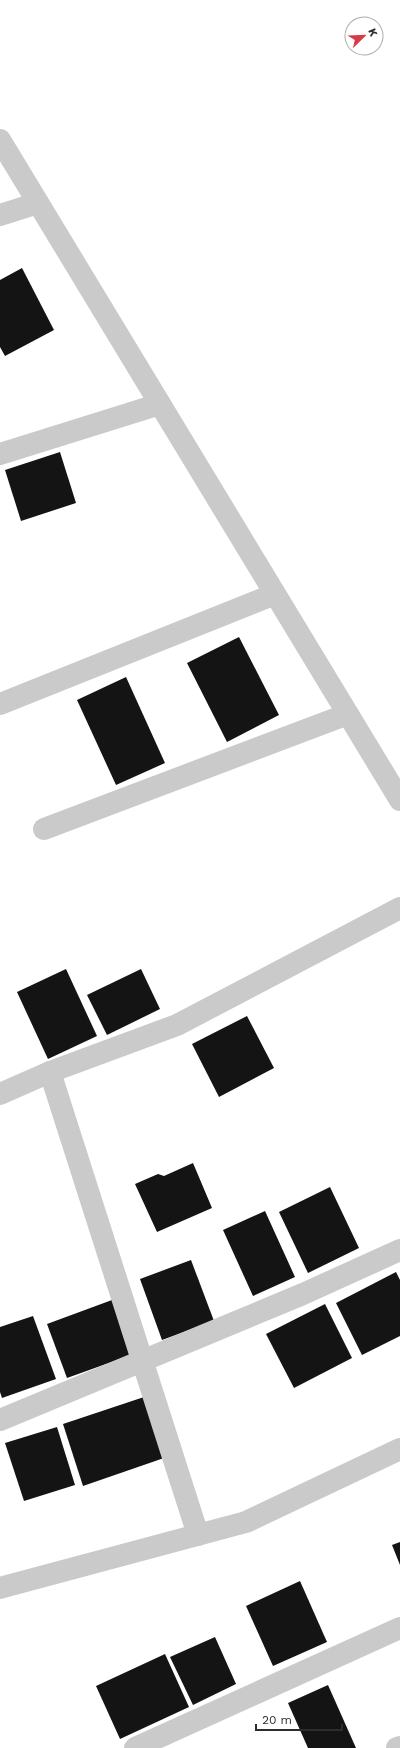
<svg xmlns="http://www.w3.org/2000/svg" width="400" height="1748" viewBox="0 0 400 1748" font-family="'Work Sans',sans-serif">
  <rect width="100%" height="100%" fill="#fff"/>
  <!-- building -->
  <g fill="#141414">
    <path d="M 22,268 L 54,330 L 5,356 L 0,347 L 0,280 Z"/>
    <path d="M 60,452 L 76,503 L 21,521 L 5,470 Z"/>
    <path d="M 239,637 L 279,715 L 227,742 L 187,663 Z"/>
    <path d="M 126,677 L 165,763 L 116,785 L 77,700 Z"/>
    <path d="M 66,969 L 97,1036 L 48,1059 L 17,992 Z"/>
    <path d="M 141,969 L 160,1009 L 107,1035 L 87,995 Z"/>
    <path d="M 247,1016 L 274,1068 L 219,1097 L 192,1044 Z"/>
    <path d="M 193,1163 L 212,1208 L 157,1232 L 135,1184 L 158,1174 L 164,1176 Z"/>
    <path d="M 330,1187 L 359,1248 L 308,1273 L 279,1212 Z"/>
    <path d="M 265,1211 L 295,1277 L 253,1296 L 223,1230 Z"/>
    <path d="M 191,1260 L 214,1321 L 162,1340 L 140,1279 Z"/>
    <path d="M 396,1272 L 400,1280 L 400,1336 L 362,1355 L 336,1303 Z"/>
    <path d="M 112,1300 L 131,1355 L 67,1378 L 47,1324 Z"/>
    <path d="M 325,1304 L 352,1358 L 294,1388 L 266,1334 Z"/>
    <path d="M 33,1316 L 56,1379 L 2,1398 L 0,1392 L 0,1327 Z"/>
    <path d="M 144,1397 L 164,1458 L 83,1486 L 63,1424 Z"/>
    <path d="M 57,1427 L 75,1485 L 24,1501 L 5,1443 Z"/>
    <path d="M 400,1542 L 400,1565 L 392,1545 Z"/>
    <path d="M 300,1581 L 327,1642 L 273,1666 L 246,1606 Z"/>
    <path d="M 215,1637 L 236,1684 L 193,1705 L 170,1657 Z"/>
    <path d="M 165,1654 L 189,1707 L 120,1739 L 96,1686 Z"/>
    <path d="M 328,1685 L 356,1748 L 308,1748 L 288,1703 Z"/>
  </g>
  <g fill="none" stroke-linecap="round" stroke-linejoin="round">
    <!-- minor -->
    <g stroke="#cacaca" stroke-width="22">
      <path d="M 0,215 L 38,203"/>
      <path d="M 0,454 L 160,404"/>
      <path d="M 0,704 L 275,594"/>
      <path d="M 44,829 L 348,714"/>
      <path d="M 50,1072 L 198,1535"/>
      <path d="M 0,1094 L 50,1072 L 177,1025 L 400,908"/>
      <path d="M 0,1420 L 303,1294 L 400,1250"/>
      <path d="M 0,1588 L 246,1522 L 400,1449"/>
      <path d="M 135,1748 L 400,1628"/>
      <path d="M 397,1748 L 400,1747"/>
    </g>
    <!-- tertiary -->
    <path stroke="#cacaca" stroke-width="22" d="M 0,140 L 400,800"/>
  </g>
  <!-- north arrow -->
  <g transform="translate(364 36) rotate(67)"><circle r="19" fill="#ffffff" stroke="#ababab"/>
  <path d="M0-3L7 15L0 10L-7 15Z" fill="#d93a47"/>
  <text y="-6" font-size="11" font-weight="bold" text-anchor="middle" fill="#2d2d2d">K</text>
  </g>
  <!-- scale -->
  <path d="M256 1724v6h86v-6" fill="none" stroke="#2d2d2d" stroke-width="2"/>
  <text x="262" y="1724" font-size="12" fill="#2d2d2d" stroke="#ffffff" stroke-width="3" paint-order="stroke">20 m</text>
</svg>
